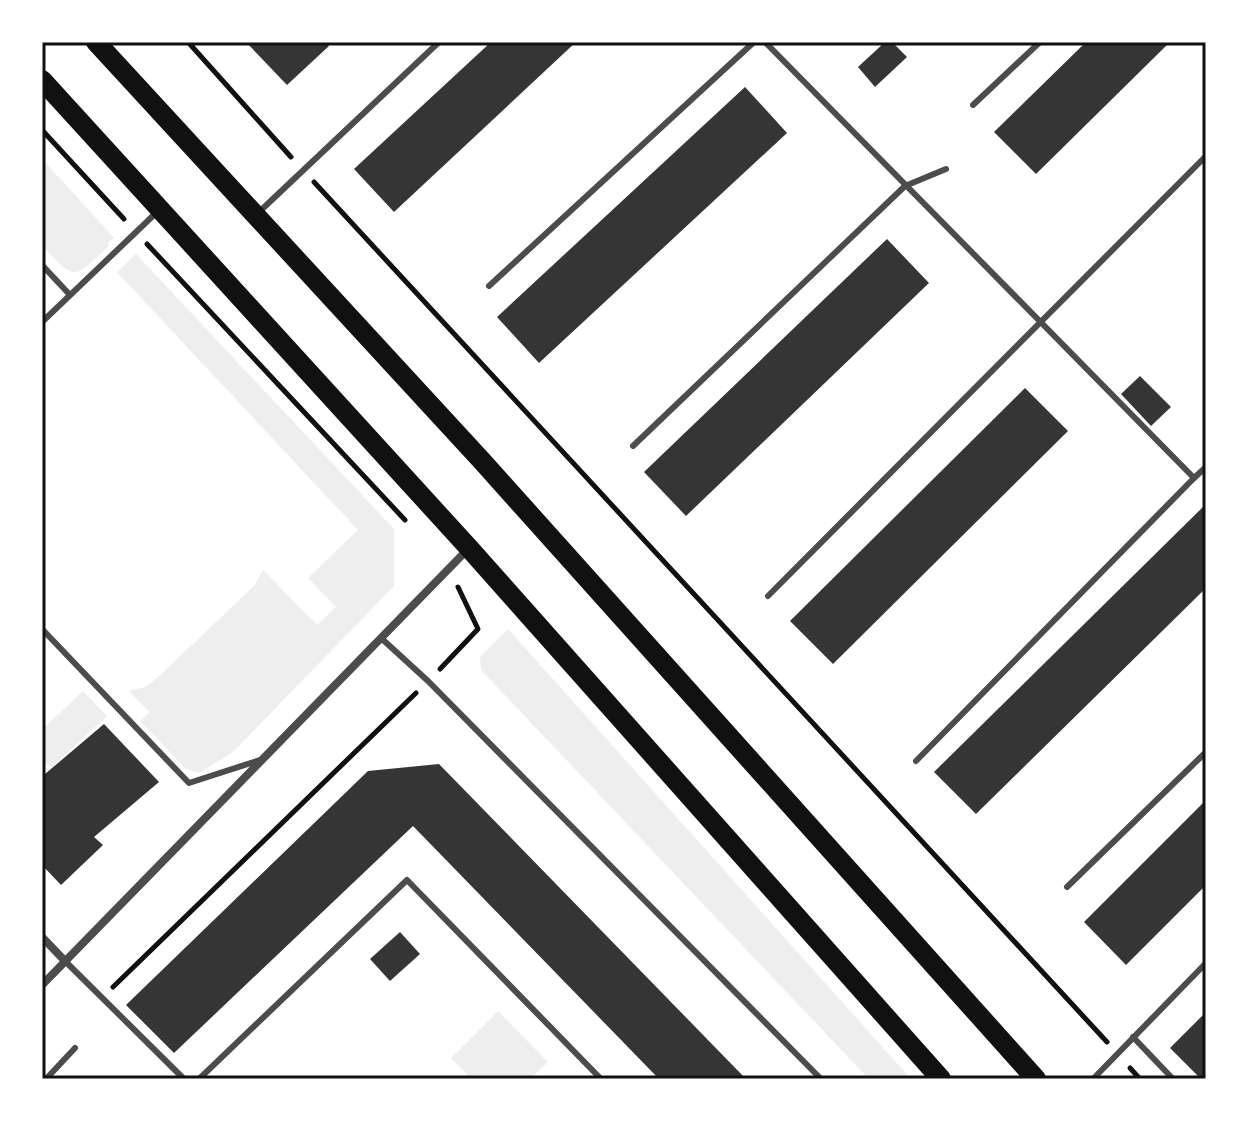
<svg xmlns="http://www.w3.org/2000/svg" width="1248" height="1121" viewBox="0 0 1248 1121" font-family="'PT Sans',sans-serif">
  <rect width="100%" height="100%" fill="#fff"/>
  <!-- green -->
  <g fill="#eee">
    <path d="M 42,159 L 114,238 L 107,243 L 109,246 C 73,279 77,283 42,245 Z"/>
    <path d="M 136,254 L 394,529 L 394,586 L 233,752 L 199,773 L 186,769 L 140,721 L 149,712 L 129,691 L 145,687 L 156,679 L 254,586 L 263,570 L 317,625 L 336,607 L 308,578 L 358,530 L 117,272 Z"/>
    <path d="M 508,629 L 911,1079 L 869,1079 L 481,670 L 480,657 Z"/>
    <path d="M 83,691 L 107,716 L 51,768 L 42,759 L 42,730 Z"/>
    <path d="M 498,1011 L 548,1062 L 530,1079 L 472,1079 L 451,1058 Z"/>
  </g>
  <!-- building -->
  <g fill="#353535">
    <path d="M 246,42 L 325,42 L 329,46 L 287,85 Z"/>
    <path d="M 491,42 L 576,42 L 394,212 L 354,169 Z"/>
    <path d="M 885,42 L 892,42 L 907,57 L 875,87 L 858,67 Z"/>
    <path d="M 1086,42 L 1170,42 L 1036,174 L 994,132 Z"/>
    <path d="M 745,87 L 787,133 L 539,363 L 497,317 Z"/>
    <path d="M 887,239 L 929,283 L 686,516 L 644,472 Z"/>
    <path d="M 1140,376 L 1171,407 L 1151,426 L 1121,394 Z"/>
    <path d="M 1025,388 L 1068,431 L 833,664 L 790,621 Z"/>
    <path d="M 1206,504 L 1206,588 L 976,814 L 934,772 Z"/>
    <path d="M 104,724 L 159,782 L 94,837 L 103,845 L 61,885 L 42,865 L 42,771 L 45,774 Z"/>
    <path d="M 439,764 L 746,1079 L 659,1079 L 413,826 L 174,1053 L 126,1005 L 368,771 Z"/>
    <path d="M 1206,800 L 1206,885 L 1126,965 L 1084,922 Z"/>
    <path d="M 400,932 L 420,954 L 390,981 L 370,959 Z"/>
    <path d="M 1206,1012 L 1206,1079 L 1201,1079 L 1170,1048 Z"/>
  </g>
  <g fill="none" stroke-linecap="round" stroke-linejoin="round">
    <!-- path -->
    <g stroke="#111" stroke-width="5">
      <path d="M 188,42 L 291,157"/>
      <path d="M 42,130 L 124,219"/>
      <path d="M 314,182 L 1107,1042"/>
      <path d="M 147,244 L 405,520"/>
      <path d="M 440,669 L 478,629 L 458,587"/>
      <path d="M 113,987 L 416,693"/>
      <path d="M 1130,1068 L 1140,1079"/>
    </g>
    <!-- service -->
    <g stroke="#4c4c4c" stroke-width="6">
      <path d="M 765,42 L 1194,478 L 1206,467"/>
      <path d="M 973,105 L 1040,42"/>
      <path d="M 258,213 L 439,42"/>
      <path d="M 42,265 L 70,295"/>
      <path d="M 489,286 L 754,42"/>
      <path d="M 42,322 L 157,212"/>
      <path d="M 633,446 L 905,186 L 946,169"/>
      <path d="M 768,596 L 1206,156"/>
      <path d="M 42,629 L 189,783 L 260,760"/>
      <path d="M 381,638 L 428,681 L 821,1079"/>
      <path d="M 916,761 L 1194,478"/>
      <path d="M 1067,887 L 1206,752"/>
      <path d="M 66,962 L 184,1079"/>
      <path d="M 1133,1037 L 1173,1079"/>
      <path d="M 46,1079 L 75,1048"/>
      <path d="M 199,1079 L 407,880 L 601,1079"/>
      <path d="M 1093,1079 L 1206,963"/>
    </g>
    <!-- minor -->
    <g stroke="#4c4c4c" stroke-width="8">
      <path d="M 42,937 L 66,962"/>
      <path d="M 42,985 L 469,548"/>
    </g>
    <!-- primary -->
    <g stroke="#111" stroke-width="20">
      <path d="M 96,42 L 482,461 L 1036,1079"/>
      <path d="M 42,80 L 469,548 L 941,1079"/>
    </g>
  </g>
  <!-- border -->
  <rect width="1248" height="1121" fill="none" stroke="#ffffff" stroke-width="88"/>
  <rect x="44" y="44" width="1160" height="1033" fill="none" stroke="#111" stroke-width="3"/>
</svg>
